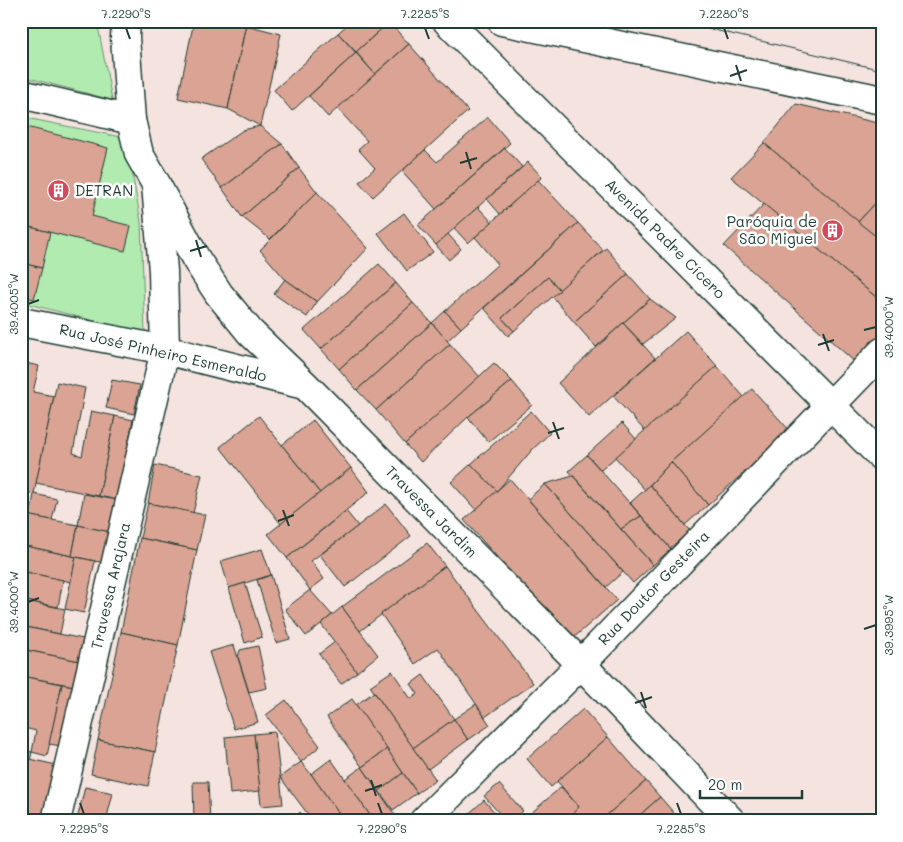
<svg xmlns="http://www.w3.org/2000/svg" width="903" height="842" viewBox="0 0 903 842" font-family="Mali,sans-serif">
  <rect width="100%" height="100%" fill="#f4e3df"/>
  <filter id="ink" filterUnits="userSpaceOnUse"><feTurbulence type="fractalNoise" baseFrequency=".02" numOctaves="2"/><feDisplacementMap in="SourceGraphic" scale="10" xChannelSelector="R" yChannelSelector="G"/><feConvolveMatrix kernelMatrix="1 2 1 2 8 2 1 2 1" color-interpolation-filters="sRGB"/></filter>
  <g filter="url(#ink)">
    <!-- green -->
    <g fill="#b1ebb0" stroke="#689472">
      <path d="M 21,21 L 97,21 L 112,100 L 21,76 Z"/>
      <path d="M 21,117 L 126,138 L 141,222 L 145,334 L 21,302 Z"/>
    </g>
    <!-- building -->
    <g fill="#daa393" stroke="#1f3d34">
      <path d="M 194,21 L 233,21 L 246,24 L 228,109 L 178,98 Z"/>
      <path d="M 351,21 L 388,21 L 389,22 L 356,52 L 338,33 Z"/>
      <path d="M 389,22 L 409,44 L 375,74 L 356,52 Z"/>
      <path d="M 246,25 L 281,34 L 260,126 L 228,109 Z"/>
      <path d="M 338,33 L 356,53 L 292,111 L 274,90 Z"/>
      <path d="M 409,44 L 468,111 L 373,197 L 359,182 L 375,168 L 358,149 L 367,141 L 337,108 Z"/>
      <path d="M 356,53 L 375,74 L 328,117 L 309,96 Z"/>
      <path d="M 796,104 L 882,124 L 882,196 L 858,222 L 764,143 Z"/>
      <path d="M 488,117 L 510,143 L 436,209 L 402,171 L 425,150 L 437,162 Z"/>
      <path d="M 23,126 L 108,148 L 92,216 L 131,226 L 125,251 L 21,225 L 21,134 Z"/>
      <path d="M 260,126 L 282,144 L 222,188 L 201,159 L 243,130 Z"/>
      <path d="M 764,143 L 882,241 L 882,302 L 731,177 Z"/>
      <path d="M 282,144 L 299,168 L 242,217 L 222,188 Z"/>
      <path d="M 505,148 L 522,167 L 436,245 L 418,225 Z"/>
      <path d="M 528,162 L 542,177 L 500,214 L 487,199 Z"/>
      <path d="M 299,168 L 317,192 L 270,239 L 242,217 Z"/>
      <path d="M 538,180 L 578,223 L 461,328 L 445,311 L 498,264 L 475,237 Z"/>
      <path d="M 317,192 L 368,248 L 317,302 L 285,279 L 260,250 Z"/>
      <path d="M 882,196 L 882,241 L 858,222 Z"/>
      <path d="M 764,204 L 882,302 L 882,339 L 856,363 L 724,246 Z"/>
      <path d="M 478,207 L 492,222 L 468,243 L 454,228 Z"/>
      <path d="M 404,213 L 433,252 L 407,271 L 378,233 Z"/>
      <path d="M 578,223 L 603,250 L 560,290 L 548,277 L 502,318 L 514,331 L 508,336 L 484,308 Z"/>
      <path d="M 21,225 L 50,232 L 42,268 L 21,263 Z"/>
      <path d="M 448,234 L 461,249 L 449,260 L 436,245 Z"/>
      <path d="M 606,248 L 628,274 L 574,322 L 552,296 Z"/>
      <path d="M 21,263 L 42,268 L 34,299 L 21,296 Z"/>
      <path d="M 379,264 L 396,283 L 321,349 L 304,330 Z"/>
      <path d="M 628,274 L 650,299 L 596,347 L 574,322 Z"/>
      <path d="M 548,277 L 560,290 L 514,331 L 502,318 Z"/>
      <path d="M 285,279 L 317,302 L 307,317 L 274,294 Z"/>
      <path d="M 396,283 L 413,303 L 339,369 L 321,349 Z"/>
      <path d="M 650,299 L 676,318 L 643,344 L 623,323 Z"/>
      <path d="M 413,303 L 432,323 L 357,390 L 339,369 Z"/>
      <path d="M 445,311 L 461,328 L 447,341 L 432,323 Z"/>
      <path d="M 432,323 L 450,344 L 376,410 L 357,390 Z"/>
      <path d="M 623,323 L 655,358 L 589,417 L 558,383 Z"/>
      <path d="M 686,331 L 717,366 L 645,431 L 613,396 Z"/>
      <path d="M 450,344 L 480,377 L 405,444 L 376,410 Z"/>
      <path d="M 21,362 L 39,366 L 33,392 L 54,396 L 34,494 L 21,491 Z"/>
      <path d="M 494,363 L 512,381 L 468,417 L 421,462 L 405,444 Z"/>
      <path d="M 717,366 L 744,397 L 671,462 L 645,490 L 615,457 Z"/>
      <path d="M 112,380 L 140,385 L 134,414 L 106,408 Z"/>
      <path d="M 512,381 L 532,405 L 488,442 L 468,417 Z"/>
      <path d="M 57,382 L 85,388 L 73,453 L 82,456 L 91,411 L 115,416 L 99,496 L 36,483 Z"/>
      <path d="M 752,389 L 790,431 L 708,505 L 671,462 Z"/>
      <path d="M 531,411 L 550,433 L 532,450 L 497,491 L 471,464 Z"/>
      <path d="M 115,416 L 133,420 L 117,500 L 99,496 Z"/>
      <path d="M 259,416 L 320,493 L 281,524 L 220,447 Z"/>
      <path d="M 313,420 L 351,468 L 320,493 L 282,445 Z"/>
      <path d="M 622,423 L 636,439 L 601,470 L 587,455 Z"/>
      <path d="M 587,455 L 641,516 L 621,529 L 569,471 Z"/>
      <path d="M 671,462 L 708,505 L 685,525 L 650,485 Z"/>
      <path d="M 471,464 L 497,491 L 476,510 L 451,482 Z"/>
      <path d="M 155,465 L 202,475 L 193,513 L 148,503 Z"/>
      <path d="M 351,468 L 369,492 L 287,558 L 268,534 Z"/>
      <path d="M 573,476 L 653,565 L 633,583 L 545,484 Z"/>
      <path d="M 510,479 L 617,600 L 571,640 L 464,520 Z"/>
      <path d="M 545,484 L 623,572 L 606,587 L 528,499 Z"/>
      <path d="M 650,485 L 690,531 L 670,548 L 630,503 Z"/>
      <path d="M 34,494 L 57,499 L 52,520 L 30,516 Z"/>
      <path d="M 84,494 L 117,500 L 110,532 L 78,525 Z"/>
      <path d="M 148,503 L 205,515 L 197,550 L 140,538 Z"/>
      <path d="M 386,504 L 411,536 L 345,587 L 320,555 Z"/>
      <path d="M 346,511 L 358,526 L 311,561 L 324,579 L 310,590 L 287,558 Z"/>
      <path d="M 21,514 L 78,525 L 72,556 L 21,545 Z"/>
      <path d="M 641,516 L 671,549 L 653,565 L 621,529 Z"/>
      <path d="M 78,525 L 110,532 L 104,563 L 72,556 Z"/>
      <path d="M 140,538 L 197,550 L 178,645 L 121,632 Z"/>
      <path d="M 427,543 L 445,566 L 360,631 L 342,607 Z"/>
      <path d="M 21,545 L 76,557 L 71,582 L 21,571 Z"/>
      <path d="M 262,549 L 271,575 L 229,588 L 221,561 Z"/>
      <path d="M 76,557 L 95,561 L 84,613 L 65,609 Z"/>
      <path d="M 445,566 L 533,683 L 485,717 L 438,648 L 415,664 L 381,614 Z"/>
      <path d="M 21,571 L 63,580 L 58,607 L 21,600 Z"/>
      <path d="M 271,575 L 290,639 L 276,643 L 257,580 Z"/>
      <path d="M 245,583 L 262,637 L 245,643 L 229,588 Z"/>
      <path d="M 310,590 L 332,615 L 306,636 L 285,609 Z"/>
      <path d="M 21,600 L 65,609 L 60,634 L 21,626 Z"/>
      <path d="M 342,607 L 378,655 L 357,672 L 321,624 Z"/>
      <path d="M 21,626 L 83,639 L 79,661 L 21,649 Z"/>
      <path d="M 121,632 L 178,645 L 155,752 L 98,740 Z"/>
      <path d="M 335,642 L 357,672 L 341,684 L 319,654 Z"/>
      <path d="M 234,645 L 258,722 L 234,729 L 209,652 Z"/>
      <path d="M 258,646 L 267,688 L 249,692 L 238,657 L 240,650 Z"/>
      <path d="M 21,649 L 79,661 L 74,686 L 21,676 Z"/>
      <path d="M 392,671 L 411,699 L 418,694 L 411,684 L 423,675 L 454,719 L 413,748 L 370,686 Z"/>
      <path d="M 21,676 L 62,684 L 47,756 L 32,752 L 36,731 L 21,727 Z"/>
      <path d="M 62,684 L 74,686 L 61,746 L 49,744 Z"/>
      <path d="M 374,692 L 436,780 L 417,793 L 356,705 Z"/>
      <path d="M 352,699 L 387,749 L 362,767 L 327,717 Z"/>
      <path d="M 286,700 L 320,746 L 301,762 L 266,715 Z"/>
      <path d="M 476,704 L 490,725 L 468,740 L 454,719 Z"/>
      <path d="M 583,709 L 608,737 L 551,787 L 527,759 Z"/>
      <path d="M 454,719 L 468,740 L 428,769 L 413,748 Z"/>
      <path d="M 275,732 L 283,804 L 261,806 L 254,734 Z"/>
      <path d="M 254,734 L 260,791 L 230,794 L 225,737 Z"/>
      <path d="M 608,737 L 646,781 L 600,821 L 564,821 L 579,807 L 557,781 Z"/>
      <path d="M 98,740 L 155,752 L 148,786 L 91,774 Z"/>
      <path d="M 387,749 L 403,773 L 379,791 L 362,767 Z"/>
      <path d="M 21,750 L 32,752 L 26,780 L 21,779 Z"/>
      <path d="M 30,759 L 56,765 L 45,821 L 21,821 L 21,803 Z"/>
      <path d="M 331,759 L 345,779 L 374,821 L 344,821 L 311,774 Z"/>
      <path d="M 301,762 L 311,774 L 344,821 L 322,821 L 319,817 L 313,821 L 280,777 Z"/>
      <path d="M 362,767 L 395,815 L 387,821 L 374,821 L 345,779 Z"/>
      <path d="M 403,773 L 417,793 L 393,810 L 379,791 Z"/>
      <path d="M 21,779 L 26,780 L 21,803 Z"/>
      <path d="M 646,781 L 660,797 L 633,821 L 600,821 Z"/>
      <path d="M 193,782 L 208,782 L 210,821 L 194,821 Z"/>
      <path d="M 499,784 L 523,811 L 512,821 L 506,821 L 484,796 Z"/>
      <path d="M 85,787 L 113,793 L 106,821 L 77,820 Z"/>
      <path d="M 561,787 L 579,807 L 564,821 L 522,821 Z"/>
      <path d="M 660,797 L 680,820 L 679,821 L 633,821 Z"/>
      <path d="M 484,800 L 502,821 L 461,821 Z"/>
      <path d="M 300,812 L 309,821 L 292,821 Z"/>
    </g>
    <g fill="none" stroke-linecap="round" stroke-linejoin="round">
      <defs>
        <g id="street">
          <path d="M 502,21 L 882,100"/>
          <path d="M 21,94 L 131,120"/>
          <path d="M 156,184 L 196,259 L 219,294 L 250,332 L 305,385 L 581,664 L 731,821"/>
          <path d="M 21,322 L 165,350 L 304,385"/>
          <path d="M 56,821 L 165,350 L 163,271 L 156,184 L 139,154 L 131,120 L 125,37 L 126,21"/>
          <path d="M 424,821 L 581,664 L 882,352"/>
        </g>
        <path id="secondary" d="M 447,21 L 882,457"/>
      </defs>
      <!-- street casing -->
      <use href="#street" stroke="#1f3d34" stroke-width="31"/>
      <!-- secondary casing -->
      <use href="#secondary" stroke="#1f3d34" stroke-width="31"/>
      <!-- street -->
      <use href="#street" stroke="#fff" stroke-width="28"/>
      <!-- secondary -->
      <use href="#secondary" stroke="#fff" stroke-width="28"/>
      <!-- tram -->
      <path stroke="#1f3d34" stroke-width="1" d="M 677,21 L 882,70"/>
    </g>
  </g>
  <!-- ticks -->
  <path fill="none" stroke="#1f3d34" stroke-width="2" d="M 126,28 L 130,39M 425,28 L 429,39M 724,28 L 728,39M 736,65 L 741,81M 730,76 L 747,70M 466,152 L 471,169M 460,163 L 477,158M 196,240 L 201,257M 190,251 L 207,246M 28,304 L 39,300M 864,330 L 876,327M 823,334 L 829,351M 818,345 L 834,340M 553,422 L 559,439M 548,433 L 564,428M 283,510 L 289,526M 278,521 L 294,515M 28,602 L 39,598M 864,629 L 876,625M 641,692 L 646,708M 635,703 L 652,697M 371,780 L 376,796M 365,791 L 382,785M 80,803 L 84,814M 378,803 L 382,814M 677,803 L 681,814"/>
  <!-- icons -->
  <defs>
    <symbol id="building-disc" viewBox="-11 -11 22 22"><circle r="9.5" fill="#d1495b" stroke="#fff"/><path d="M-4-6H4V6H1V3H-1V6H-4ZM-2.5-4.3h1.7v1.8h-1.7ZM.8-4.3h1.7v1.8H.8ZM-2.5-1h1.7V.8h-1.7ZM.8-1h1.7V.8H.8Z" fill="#fff"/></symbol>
  </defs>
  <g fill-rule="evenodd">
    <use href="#building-disc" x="46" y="178" width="25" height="25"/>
    <use href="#building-disc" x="820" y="218" width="25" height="25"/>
  </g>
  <g text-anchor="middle" stroke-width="5" stroke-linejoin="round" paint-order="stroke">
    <!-- poi labels -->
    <g font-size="15" fill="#1f3d34" stroke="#fff" text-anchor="start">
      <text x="75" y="196">DETRAN</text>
      <text x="817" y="227" text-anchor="end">Paróquia de<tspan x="817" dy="17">São Miguel</tspan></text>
    </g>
    <!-- street labels -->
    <g font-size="15" fill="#1f3d34" stroke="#fff">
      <text transform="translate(665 239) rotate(45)" y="5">Avenida Padre Cícero</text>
      <text transform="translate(163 353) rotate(13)" y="5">Rua José Pinheiro Esmeraldo</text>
      <text transform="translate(431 512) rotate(45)" y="5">Travessa Jardim</text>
      <text transform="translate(111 586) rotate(-77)" y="5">Travessa Arajara</text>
      <text transform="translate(654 588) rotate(-46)" y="5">Rua Doutor Gesteira</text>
    </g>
  </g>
  <!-- margin -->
  <rect width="903" height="842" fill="none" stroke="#fff" stroke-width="55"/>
  <!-- scale -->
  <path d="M700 790v8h102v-8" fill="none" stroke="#1f3d34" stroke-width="2.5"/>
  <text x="708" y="790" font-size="15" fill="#1f3d34" stroke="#ffffff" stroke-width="4" paint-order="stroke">20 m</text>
  <rect x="28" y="28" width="848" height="786" fill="none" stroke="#1f3d34" stroke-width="2"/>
  <g font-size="12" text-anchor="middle" fill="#1f3d34">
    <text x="126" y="18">7.2290°S</text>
    <text x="425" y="18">7.2285°S</text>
    <text x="724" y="18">7.2280°S</text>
    <text transform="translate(14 304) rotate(-90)" y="4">39.4005°W</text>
    <text transform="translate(889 327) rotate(-90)" y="4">39.4000°W</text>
    <text transform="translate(14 602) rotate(-90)" y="4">39.4000°W</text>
    <text transform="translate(889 625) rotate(-90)" y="4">39.3995°W</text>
    <text x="84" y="833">7.2295°S</text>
    <text x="382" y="833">7.2290°S</text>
    <text x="681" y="833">7.2285°S</text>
  </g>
</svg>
